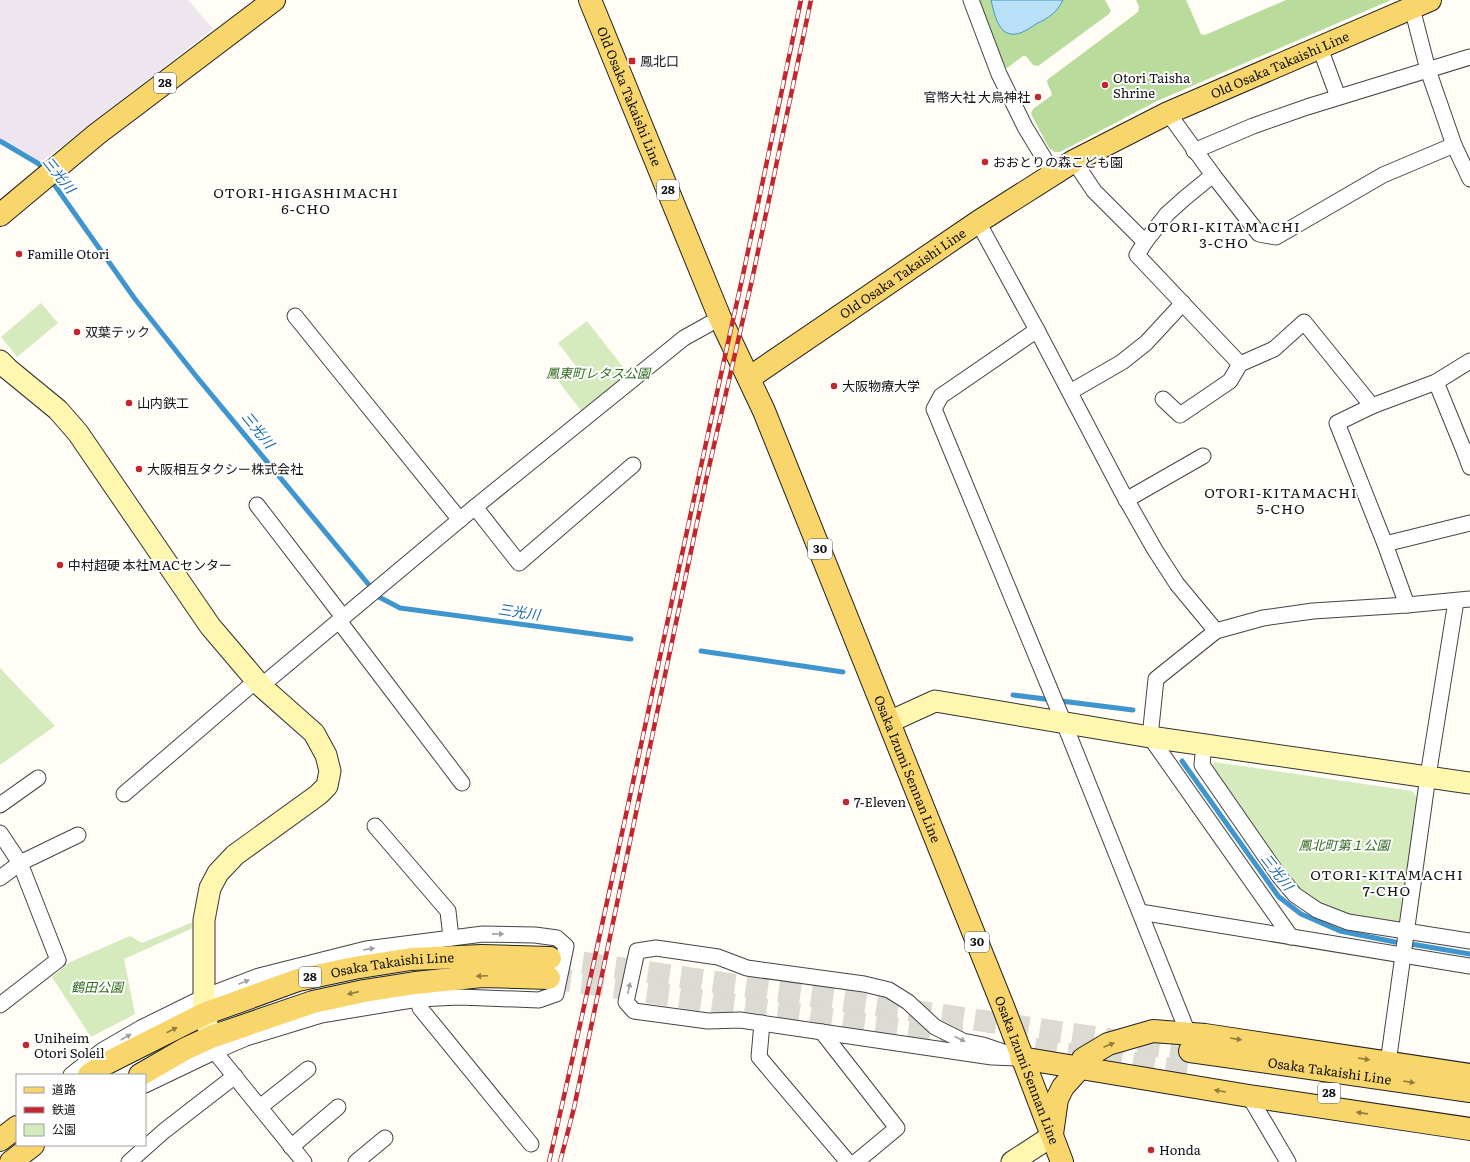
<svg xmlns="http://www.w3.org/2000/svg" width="1470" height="1162" viewBox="0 0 1470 1162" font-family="Literata,'Noto Sans JP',serif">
  <rect width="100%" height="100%" fill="#fffdf5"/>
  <!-- industrial -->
  <path fill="#eee6ef" d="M 0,0 L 188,0 L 213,29 L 40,163 L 0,138 Z"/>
  <!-- green -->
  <g fill="#d5ebbd">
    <path d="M 41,303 L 58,323 L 17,357 L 1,337 Z"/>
    <path d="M 587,321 L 630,376 L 583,413 L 558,381 L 576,366 L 558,343 Z"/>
    <path d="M 0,668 L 55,726 L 0,765 Z"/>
    <path d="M 1214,762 L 1412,791 L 1418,798 L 1400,921 L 1394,924 L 1350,917 L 1320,906 L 1298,891 L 1210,770 Z"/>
    <path d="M 193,922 L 191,929 L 124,959 L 135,1014 L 91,1037 L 52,977 L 70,962 L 130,936 L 142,943 Z"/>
  </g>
  <!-- forest -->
  <g fill="#b9dc9c">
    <path d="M 978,0 L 1105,0 L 1111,11 L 1109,14 L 1038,66 L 1033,65 L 1026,56 L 1023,56 L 1007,68 L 1004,67 Z"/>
    <path d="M 1136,0 L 1186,0 L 1201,34 L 1205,35 L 1286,0 L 1391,0 L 1157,101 L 1060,152 L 1055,152 L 1049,148 L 1031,114 L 1033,109 L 1052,95 C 1051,89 1047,86 1047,80 L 1138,12 L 1139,7 Z"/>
  </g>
  <!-- water -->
  <path fill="#b9e0f7" stroke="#3f96cf" d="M 991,0 L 1063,0 C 1057,13 1048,18 1036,24 C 1030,28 1023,33 1016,34 C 998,37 994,12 991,0 Z"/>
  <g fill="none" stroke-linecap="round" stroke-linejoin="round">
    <!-- stream -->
    <g stroke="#3f96cf" stroke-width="5">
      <path d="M 0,141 L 39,164 L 45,172"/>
      <path d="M 51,180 L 135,299 L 196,376 L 379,597 L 400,608 L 631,639"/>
      <path d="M 701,651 L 843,672"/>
      <path d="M 1013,695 L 1133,710"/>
      <path d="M 1182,761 L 1279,897 L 1301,914 L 1340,931 L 1395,942"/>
      <path d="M 1411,944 L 1470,954"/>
    </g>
    <!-- primary-tunnel -->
    <g stroke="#dbdad3" stroke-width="22" stroke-dasharray="22 11" stroke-linecap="butt">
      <path d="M 550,958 L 1190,1051"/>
      <path d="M 549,978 L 962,1038"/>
      <path d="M 1002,1044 L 1187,1071"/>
    </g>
    <defs>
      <g id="street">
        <path d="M 971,0 L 999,74 L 1025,127 L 1053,173"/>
        <path d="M 1412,8 L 1428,70 L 1454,145 L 1470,179"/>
        <path d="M 1320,48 L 1338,97"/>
        <path d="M 1168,113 L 1213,175 L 1259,234 L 1276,237 L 1383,175 L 1454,145"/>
        <path d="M 1194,151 L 1253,126 L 1307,107 L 1470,57"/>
        <path d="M 1074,161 L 1094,191 L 1145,242 L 1137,255 L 1240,364 L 1274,349 L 1304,322 L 1372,406 L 1436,382 L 1470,361"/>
        <path d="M 978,222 L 1037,330 L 1122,492 L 1155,550 L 1177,584 L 1216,631 L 1263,618 L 1313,611 L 1407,605 L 1470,599"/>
        <path d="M 1145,242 L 1167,214 L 1186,197 L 1213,175"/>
        <path d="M 295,316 L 460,520"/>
        <path d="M 1037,330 L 941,396 L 934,409 L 1064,723 L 1188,1033"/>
        <path d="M 1436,382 L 1465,453 L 1470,451"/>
        <path d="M 1070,392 L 1122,362 L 1146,343 L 1183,303"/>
        <path d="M 1163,399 L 1180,415 L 1230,381 L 1240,364"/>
        <path d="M 1372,406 L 1337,423 L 1385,544 L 1407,605"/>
        <path d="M 1465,453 L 1470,467"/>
        <path d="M 1126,500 L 1203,456"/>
        <path d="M 257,505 L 343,617"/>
        <path d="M 475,507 L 519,563 L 633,465"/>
        <path d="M 1385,544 L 1470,523"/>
        <path d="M 339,621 L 462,783"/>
        <path d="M 1216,631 L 1156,679 L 1150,737 L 1291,937"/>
        <path d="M 261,686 L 475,507 L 684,338 L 720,318"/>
        <path d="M 1204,744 L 1202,765 L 1279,876 L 1295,895 L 1317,910 L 1348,922 L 1470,941"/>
        <path d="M 124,794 L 257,680"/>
        <path d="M 0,805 L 38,778"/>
        <path d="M 375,826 L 448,911 L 451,938"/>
        <path d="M 0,833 L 20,863 L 58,960 L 0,1005"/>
        <path d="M 0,878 L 20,863 L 78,835"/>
        <path d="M 1140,912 L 1470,966"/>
        <path d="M 656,948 L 718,957 L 747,968 L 864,984 L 889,990 L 908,1002 L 935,1027 L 963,1041 L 983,1045 L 1021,1058 L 992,1057 L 740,1020 L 708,1021 L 634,1011 L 626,1002 L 637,951 Z"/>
        <path d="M 418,999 L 420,1008 L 531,1144"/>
        <path d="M 762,1023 L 759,1057 L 848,1162"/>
        <path d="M 822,1032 L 897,1128 L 856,1162"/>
        <path d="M 213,1042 L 219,1057 L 304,1162"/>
        <path d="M 1388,1063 L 1428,776 L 1456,601"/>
        <path d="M 71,1075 L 103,1050 L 141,1028 L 204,997 L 259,976 L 366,949 L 483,934 L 535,935 L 557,938 L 566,946 L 556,994 L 539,1000 L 459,997 L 418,999 L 321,1015 L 246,1038 L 216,1051 L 145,1085"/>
        <path d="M 1249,1096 L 1288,1162"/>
        <path d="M 260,1107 L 308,1069"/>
        <path d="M 291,1147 L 338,1107"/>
        <path d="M 129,1162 L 164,1131 L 235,1076"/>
        <path d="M 356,1162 L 385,1138"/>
      </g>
      <g id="secondary">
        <path d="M 0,361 L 8,369 L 58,410 L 78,433 L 210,626 L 261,686 L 314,733 L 326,755 L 330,771 L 327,786 L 318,795 L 235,855 L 218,873 L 210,888 L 204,920 L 204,1014 L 211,1037"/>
        <path d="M 889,722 L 935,701 L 1150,737 L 1470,783"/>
        <path d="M 1012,1162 L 1052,1136"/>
      </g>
      <g id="primary">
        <path id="s1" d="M 590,0 L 720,318 L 764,411 L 1004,1009 L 1062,1162"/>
        <path d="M 0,215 L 97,134 L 274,0"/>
        <path id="s2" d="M 749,378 L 978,222 L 1074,161 L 1168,113 L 1430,0"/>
        <path id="s3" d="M 1190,1051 L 1470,1091"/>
        <path d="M 1021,1058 L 1249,1096 L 1470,1129"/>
        <path id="s4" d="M 89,1075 L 103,1065 L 204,1014 L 298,980 L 354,968 L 411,959 L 482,956 L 550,958"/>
        <path d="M 140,1075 L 185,1049 L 211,1037 L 313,1002 L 364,991 L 415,983 L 482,976 L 549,978"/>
        <path d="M 1052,1134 L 1057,1099 L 1063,1087 L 1080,1068 L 1083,1059 L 1108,1044 L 1153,1031 L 1205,1035 L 1470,1075"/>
        <path d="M 0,1140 L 17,1127"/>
        <path d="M 11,1162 L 33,1145"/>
      </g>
    </defs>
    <!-- street casing -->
    <use href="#street" stroke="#444" stroke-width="17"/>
    <!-- secondary casing -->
    <use href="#secondary" stroke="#333" stroke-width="23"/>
    <!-- primary casing -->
    <use href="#primary" stroke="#222" stroke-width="24"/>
    <!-- street -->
    <use href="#street" stroke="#fff" stroke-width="15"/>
    <!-- secondary -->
    <use href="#secondary" stroke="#fff6b0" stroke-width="21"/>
    <!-- primary -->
    <use href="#primary" stroke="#f9d66b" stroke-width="22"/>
    <defs>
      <g id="rail">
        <path d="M 549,1162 C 617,867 677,570 743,275 C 763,183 781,91 801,0"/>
        <path d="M 560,1162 L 574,1108 L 706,480 L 752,280 L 811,0"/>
      </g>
    </defs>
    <!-- rail casing -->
    <use href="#rail" stroke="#c4262e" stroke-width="4.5"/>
    <!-- rail -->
    <use href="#rail" stroke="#fff" stroke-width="3" stroke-dasharray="9" stroke-linecap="butt"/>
  </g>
  <!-- one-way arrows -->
  <defs><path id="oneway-solid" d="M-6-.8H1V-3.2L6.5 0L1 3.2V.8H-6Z"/></defs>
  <g fill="#a0a0a0">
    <use href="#oneway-solid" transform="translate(498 934) rotate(1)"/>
    <use href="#oneway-solid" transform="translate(369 949) rotate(-9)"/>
    <use href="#oneway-solid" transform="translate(244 982) rotate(-22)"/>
    <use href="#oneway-solid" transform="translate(629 988) rotate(-78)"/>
    <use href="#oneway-solid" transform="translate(126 1037) rotate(-30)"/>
    <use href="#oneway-solid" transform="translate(960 1039) rotate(24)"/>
  </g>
  <g fill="#917d42">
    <use href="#oneway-solid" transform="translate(482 976) rotate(178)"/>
    <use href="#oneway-solid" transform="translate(353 993) rotate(167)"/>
    <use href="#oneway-solid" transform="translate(172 1030) rotate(-27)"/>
    <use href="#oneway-solid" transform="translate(1236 1039) rotate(9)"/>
    <use href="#oneway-solid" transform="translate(1109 1045) rotate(-23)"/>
    <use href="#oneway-solid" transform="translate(1364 1059) rotate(9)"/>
    <use href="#oneway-solid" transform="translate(1409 1082) rotate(9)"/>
    <use href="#oneway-solid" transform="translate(1220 1091) rotate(-170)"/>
    <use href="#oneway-solid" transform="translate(1362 1113) rotate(-172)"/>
  </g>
  <!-- markers -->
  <g fill="#c4262e" stroke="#fff" stroke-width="1.5">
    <rect x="628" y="57" width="8" height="8" rx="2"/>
    <circle cx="1105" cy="85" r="4"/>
    <circle cx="1038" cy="97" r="4"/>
    <circle cx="985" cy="162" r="4"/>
    <circle cx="19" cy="254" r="4"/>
    <circle cx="77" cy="332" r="4"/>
    <circle cx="834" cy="386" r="4"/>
    <circle cx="129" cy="403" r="4"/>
    <circle cx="139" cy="469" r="4"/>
    <circle cx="60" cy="565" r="4"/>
    <circle cx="846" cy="802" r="4"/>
    <circle cx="26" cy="1045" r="4"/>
    <circle cx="1151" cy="1150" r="4"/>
  </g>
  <g text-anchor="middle" stroke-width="4" stroke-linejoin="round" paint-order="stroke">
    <!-- shield labels -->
    <g fill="#fff" stroke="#585858" stroke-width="1">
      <rect x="154" y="73" width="22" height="20" rx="3"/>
      <rect x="657" y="180" width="22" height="20" rx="3"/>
      <rect x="808" y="539" width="24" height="20" rx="3"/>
      <rect x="965" y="932" width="24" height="20" rx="3"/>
      <rect x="299" y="967" width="22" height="20" rx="3"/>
      <rect x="1318" y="1083" width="22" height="20" rx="3"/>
    </g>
    <g font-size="12" font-weight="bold" fill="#111">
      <text x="165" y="87">28</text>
      <text x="668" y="194">28</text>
      <text x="820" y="553">30</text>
      <text x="977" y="946">30</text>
      <text x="310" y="981">28</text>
      <text x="1329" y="1097">28</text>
    </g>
    <!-- poi labels -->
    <g font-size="13" fill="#111" stroke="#fff" text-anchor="start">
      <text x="640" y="66">鳳北口</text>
      <text x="1113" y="83">Otori Taisha<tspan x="1113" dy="15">Shrine</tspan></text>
      <text x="1030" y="102" text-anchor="end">官幣大社 大鳥神社</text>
      <text x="993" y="167">おおとりの森こども園</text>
      <text x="27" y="259">Famille Otori</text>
      <text x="85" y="337">双葉テック</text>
      <text x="842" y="391">大阪物療大学</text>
      <text x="137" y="408">山内鉄工</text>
      <text x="147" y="474">大阪相互タクシー株式会社</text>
      <text x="68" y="570">中村超硬 本社MACセンター</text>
      <text x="854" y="807">7-Eleven</text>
      <text x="34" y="1043">Uniheim<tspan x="34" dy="15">Otori Soleil</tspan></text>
      <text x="1159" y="1155">Honda</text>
    </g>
    <!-- street labels -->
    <g font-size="13" fill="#111" stroke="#fff">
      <text dy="5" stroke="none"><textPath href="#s2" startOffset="618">Old Osaka Takaishi Line</textPath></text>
      <text dy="5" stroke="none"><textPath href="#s1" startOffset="104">Old Osaka Takaishi Line</textPath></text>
      <text dy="5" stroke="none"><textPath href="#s2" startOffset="186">Old Osaka Takaishi Line</textPath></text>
      <text dy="5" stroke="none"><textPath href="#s1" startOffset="832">Osaka Izumi Sennan Line</textPath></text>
      <text dy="5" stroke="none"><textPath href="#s4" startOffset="326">Osaka Takaishi Line</textPath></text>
      <text dy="5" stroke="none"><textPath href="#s1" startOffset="1156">Osaka Izumi Sennan Line</textPath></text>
      <text dy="5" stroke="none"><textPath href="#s3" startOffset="141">Osaka Takaishi Line</textPath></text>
    </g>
    <!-- park labels -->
    <g font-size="13" font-style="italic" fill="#2f6b1f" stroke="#fff">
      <text x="598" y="378">鳳東町レタス公園</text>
      <text x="1344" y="850">鳳北町第１公園</text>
      <text x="97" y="992">鶴田公園</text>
    </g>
    <!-- water labels -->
    <g font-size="14" font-style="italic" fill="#1768a6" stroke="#fff">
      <text transform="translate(59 175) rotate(51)" y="5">三光川</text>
      <text transform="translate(258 430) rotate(51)" y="5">三光川</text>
      <text transform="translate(519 612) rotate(8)" y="5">三光川</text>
      <text transform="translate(1277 872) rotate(52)" y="5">三光川</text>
    </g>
    <!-- neighbourhood labels -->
    <g font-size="14" letter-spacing="1" fill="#111" stroke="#fff">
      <text x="306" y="198">OTORI-HIGASHIMACHI<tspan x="306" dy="16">6-CHO</tspan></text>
      <text x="1224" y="232">OTORI-KITAMACHI<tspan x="1224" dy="16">3-CHO</tspan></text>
      <text x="1281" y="498">OTORI-KITAMACHI<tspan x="1281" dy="16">5-CHO</tspan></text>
      <text x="1387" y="880">OTORI-KITAMACHI<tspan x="1387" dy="16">7-CHO</tspan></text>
    </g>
  </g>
  <!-- legend -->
  <rect x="16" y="1074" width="130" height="72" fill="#ffffff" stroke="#a0a0a0"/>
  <rect x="24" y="1087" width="20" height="6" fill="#f9d66b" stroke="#a0a0a0"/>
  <text x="52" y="1094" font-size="12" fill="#111111">道路</text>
  <rect x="24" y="1107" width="20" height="6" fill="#c4262e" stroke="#a0a0a0"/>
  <text x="52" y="1114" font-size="12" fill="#111111">鉄道</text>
  <rect x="24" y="1124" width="20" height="12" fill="#d5ebbd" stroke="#a0a0a0"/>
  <text x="52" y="1134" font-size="12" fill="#111111">公園</text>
</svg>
